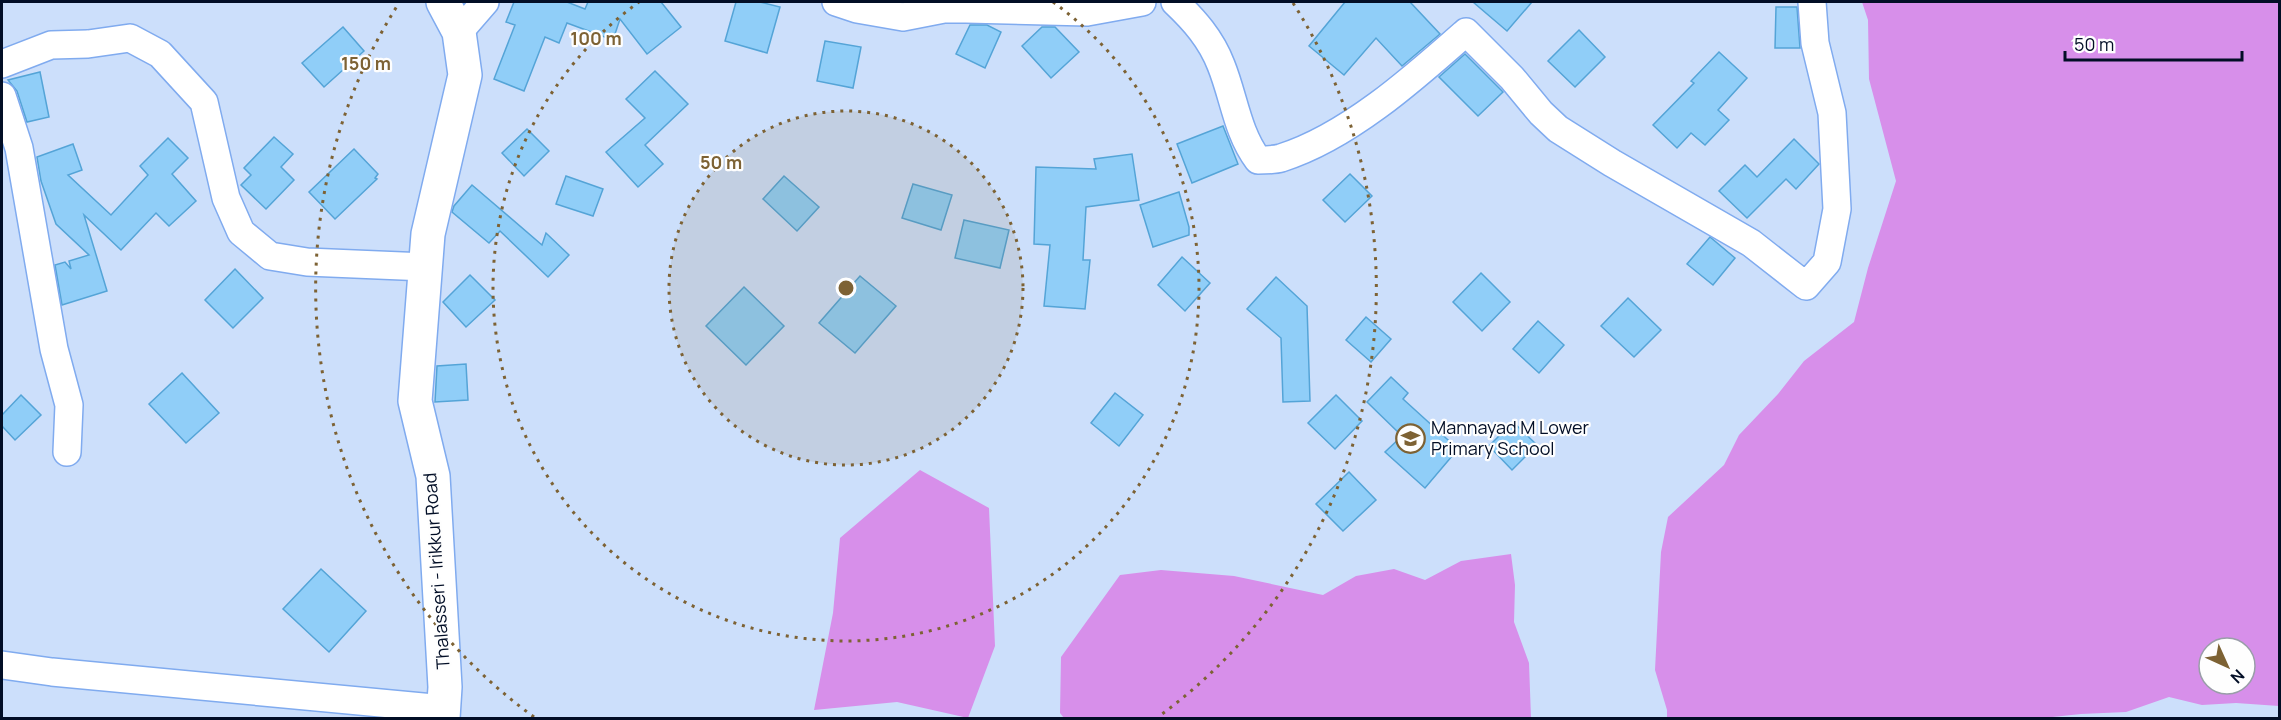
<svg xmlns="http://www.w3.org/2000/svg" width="2281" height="720" viewBox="0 0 2281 720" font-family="Manrope,sans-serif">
  <rect width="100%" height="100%" fill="#ccdffb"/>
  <!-- water -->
  <g fill="#d78fea" fill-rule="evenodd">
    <path d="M 1862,2 L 2279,2 L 2279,706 L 2236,703 L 2202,705 L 2169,697 L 2126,712 L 2081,714 L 2043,718 L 1667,718 L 1667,710 L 1655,670 L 1661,552 L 1668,517 L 1724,465 L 1739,435 L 1778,394 L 1804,361 L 1854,322 L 1868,268 L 1896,181 L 1869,79 L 1868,20 ZM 2209,648 L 2245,648 L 2245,684 L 2209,684 Z"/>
    <path d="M 920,470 L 989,508 L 995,646 L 968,718 L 897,702 L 814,710 L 833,613 L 840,538 Z"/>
    <path d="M 1511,554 L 1515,585 L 1514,622 L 1529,663 L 1531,718 L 1064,718 L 1060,713 L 1061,657 L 1120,575 L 1161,570 L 1234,576 L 1323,595 L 1356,576 L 1394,569 L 1425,580 L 1461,561 Z"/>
  </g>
  <!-- building -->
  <g fill="#90cef8" stroke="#54a4d7" stroke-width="1.5">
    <path d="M 514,2 L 567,2 L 585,9 L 588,2 L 661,2 L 681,27 L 647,54 L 620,19 L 613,40 L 567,23 L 559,43 L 545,37 L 524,91 L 494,79 L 515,25 L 506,22 Z"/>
    <path d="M 736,2 L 760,2 L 780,7 L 767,53 L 725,41 Z"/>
    <path d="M 1345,2 L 1410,2 L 1440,34 L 1402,66 L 1376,38 L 1344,75 L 1309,46 Z"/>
    <path d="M 1473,2 L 1532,2 L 1507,31 Z"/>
    <path d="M 1776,7 L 1797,7 L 1800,48 L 1775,48 Z"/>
    <path d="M 970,25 L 987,25 L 1001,32 L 985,68 L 956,54 Z"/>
    <path d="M 343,27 L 364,51 L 324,87 L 302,63 Z"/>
    <path d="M 1042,27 L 1055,27 L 1079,52 L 1051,78 L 1022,46 Z"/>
    <path d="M 1579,30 L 1605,57 L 1575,87 L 1548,61 Z"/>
    <path d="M 825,41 L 861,47 L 853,88 L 817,81 Z"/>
    <path d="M 1719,52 L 1747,78 L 1718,110 L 1729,120 L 1705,145 L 1691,133 L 1677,148 L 1653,125 L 1694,83 L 1691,81 Z"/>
    <path d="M 1465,54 L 1503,92 L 1478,116 L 1439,77 Z"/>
    <path d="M 655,71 L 688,104 L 645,145 L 663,164 L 638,187 L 606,152 L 645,118 L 626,99 Z"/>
    <path d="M 40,72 L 49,117 L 27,122 L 17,91 L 8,80 Z"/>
    <path d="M 1223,126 L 1238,164 L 1192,183 L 1177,144 Z"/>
    <path d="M 527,129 L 549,151 L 524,176 L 502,153 Z"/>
    <path d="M 274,137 L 293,154 L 281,167 L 294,180 L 266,209 L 241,185 L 251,175 L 244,168 Z"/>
    <path d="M 168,138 L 188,158 L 172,174 L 196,201 L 169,226 L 156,213 L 121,250 L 84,215 L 107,291 L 62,305 L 55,265 L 65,262 L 71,269 L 69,261 L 89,255 L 56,224 L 41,181 L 37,157 L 73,144 L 82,170 L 68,175 L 111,215 L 148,175 L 140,166 Z"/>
    <path d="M 1794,139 L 1819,164 L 1796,189 L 1786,179 L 1747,218 L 1719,191 L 1745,165 L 1757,177 Z"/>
    <path d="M 354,149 L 378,174 L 375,178 L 377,179 L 335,219 L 309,192 Z"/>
    <path d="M 1132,154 L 1139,200 L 1086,207 L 1083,260 L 1090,260 L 1085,309 L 1044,306 L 1050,245 L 1034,244 L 1036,167 L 1096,169 L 1094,159 Z"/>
    <path d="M 1350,174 L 1372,196 L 1345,222 L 1323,200 Z"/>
    <path d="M 566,176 L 603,189 L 593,216 L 556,204 Z"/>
    <path d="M 784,176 L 819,207 L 797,231 L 763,199 Z"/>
    <path d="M 913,184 L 952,195 L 941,230 L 902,218 Z"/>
    <path d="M 472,185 L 542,245 L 546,233 L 569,255 L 548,277 L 500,231 L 489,243 L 452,212 L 454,206 Z"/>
    <path d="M 1179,192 L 1189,227 L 1189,235 L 1153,247 L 1140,205 Z"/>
    <path d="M 964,220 L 1009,230 L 1000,268 L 955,258 Z"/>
    <path d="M 1710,237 L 1735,258 L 1713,285 L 1687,264 Z"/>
    <path d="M 1182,257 L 1210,283 L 1185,311 L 1158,285 Z"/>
    <path d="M 235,269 L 263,298 L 233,328 L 205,300 Z"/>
    <path d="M 1481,273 L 1510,302 L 1482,331 L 1453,302 Z"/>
    <path d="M 470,275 L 495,300 L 466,327 L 443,302 Z"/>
    <path d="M 860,276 L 896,306 L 855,353 L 819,323 Z"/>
    <path d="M 1276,277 L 1307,306 L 1310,401 L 1283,402 L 1281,338 L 1247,309 Z"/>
    <path d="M 744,287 L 784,326 L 746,365 L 706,326 Z"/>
    <path d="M 1628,298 L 1661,330 L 1634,357 L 1601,326 Z"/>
    <path d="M 1366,317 L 1391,339 L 1371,362 L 1346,340 Z"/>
    <path d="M 1538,321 L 1564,345 L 1539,373 L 1513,349 Z"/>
    <path d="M 466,364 L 468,400 L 435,402 L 437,366 Z"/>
    <path d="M 182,373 L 219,413 L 186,443 L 149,404 Z"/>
    <path d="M 1391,377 L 1408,393 L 1403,399 L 1458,449 L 1425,488 L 1385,452 L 1402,436 L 1367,402 Z"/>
    <path d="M 1115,393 L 1143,415 L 1119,446 L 1091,423 Z"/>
    <path d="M 21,395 L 41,415 L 15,440 L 2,426 L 2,415 Z"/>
    <path d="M 1336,395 L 1362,421 L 1335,449 L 1308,423 Z"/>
    <path d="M 1513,422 L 1537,445 L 1512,470 L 1489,446 Z"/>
    <path d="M 1349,472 L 1376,500 L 1343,531 L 1316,504 Z"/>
    <path d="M 321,569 L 366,611 L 329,652 L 283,609 Z"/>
  </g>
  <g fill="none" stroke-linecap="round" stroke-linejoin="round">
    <defs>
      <g id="minor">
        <path d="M 836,2 L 857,9 L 903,17 L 944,9 L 966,9 L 1087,12 L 1142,2"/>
        <path d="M 1175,2 C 1194,20 1211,39 1221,65 C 1234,97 1237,132 1258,160 C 1265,160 1274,160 1281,158 C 1348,137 1414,78 1466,32 L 1512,78 L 1541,113 L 1558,129 L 1612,163 L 1751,243 L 1806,286 L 1827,262 L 1837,209 L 1832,113 L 1815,43 L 1812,2"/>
        <path d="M 459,32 L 485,2"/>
        <path d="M 2,64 L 51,45 L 88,44 L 130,38 L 160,54 L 204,102 L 226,198 L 241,232 L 270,256 L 307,262 L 426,267"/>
        <path d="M 2,96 L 19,148 L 54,349 L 69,405 L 67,452"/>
        <path d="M 2,665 L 52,672 L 444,709"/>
      </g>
      <path id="major" d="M 443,2 L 459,32 L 465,75 L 428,234 L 415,401 L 433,476 L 445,687 L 443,718"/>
    </defs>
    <!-- minor casing -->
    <use href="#minor" stroke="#80abef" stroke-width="30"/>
    <!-- major casing -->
    <use href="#major" stroke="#80abef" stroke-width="36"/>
    <!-- minor -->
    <use href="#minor" stroke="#fff" stroke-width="27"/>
    <!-- major -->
    <use href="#major" stroke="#fff" stroke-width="33"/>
  </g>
  <!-- distance rings -->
  <circle cx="846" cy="288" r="177" fill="#7d6234" fill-opacity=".12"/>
  <g fill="none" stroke="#7d6234" stroke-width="3" stroke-dasharray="3 6">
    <circle cx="846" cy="288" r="177"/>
    <path d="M1053 2A353 353 0 1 1 639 2"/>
    <path d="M534 717A530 530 0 0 1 399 3M1293 3A530 530 0 0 1 1158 717"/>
  </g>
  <!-- icons -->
  <defs>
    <symbol id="school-ring" viewBox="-11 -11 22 22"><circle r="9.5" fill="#fefefe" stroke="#7d6234" stroke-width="1.5"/><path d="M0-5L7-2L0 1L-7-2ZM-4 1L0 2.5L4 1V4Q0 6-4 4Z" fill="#7d6234"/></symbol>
  </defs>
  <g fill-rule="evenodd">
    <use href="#school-ring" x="1394" y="422" width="33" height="33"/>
  </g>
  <g text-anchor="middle" stroke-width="4.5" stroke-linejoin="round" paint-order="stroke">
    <!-- poi labels -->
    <g font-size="18" fill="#020e26" stroke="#fefefe" text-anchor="start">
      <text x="1431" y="434">Mannayad M Lower<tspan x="1431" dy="21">Primary School</tspan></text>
    </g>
    <!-- street labels -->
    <g font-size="18" fill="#020e26" stroke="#fefefe">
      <text transform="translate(437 571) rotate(-94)" y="6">Thalasseri - Irikkur Road</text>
    </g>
  </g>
  <circle cx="846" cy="288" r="9" fill="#7d6234" stroke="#fefefe" stroke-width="3"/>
  <g font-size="18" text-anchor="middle" font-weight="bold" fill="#7d6234" stroke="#fefefe" stroke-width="4.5" stroke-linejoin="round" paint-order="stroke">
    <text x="596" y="45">100 m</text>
    <text x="366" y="70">150 m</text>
    <text x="721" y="169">50 m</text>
  </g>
  <!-- border -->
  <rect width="2281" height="720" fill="none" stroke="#020e26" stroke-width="6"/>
  <!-- north arrow -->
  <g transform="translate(2227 666) rotate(135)"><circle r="28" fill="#fefefe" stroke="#999ea8" stroke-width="1.5"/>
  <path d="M0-4.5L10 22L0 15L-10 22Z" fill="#7d6234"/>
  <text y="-9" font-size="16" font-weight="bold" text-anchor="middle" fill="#020e26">N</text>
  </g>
  <!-- scale -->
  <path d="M2065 51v9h177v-9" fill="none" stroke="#020e26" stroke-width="3"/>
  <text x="2074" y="51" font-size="18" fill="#020e26" stroke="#fefefe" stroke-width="4.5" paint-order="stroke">50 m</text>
</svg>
